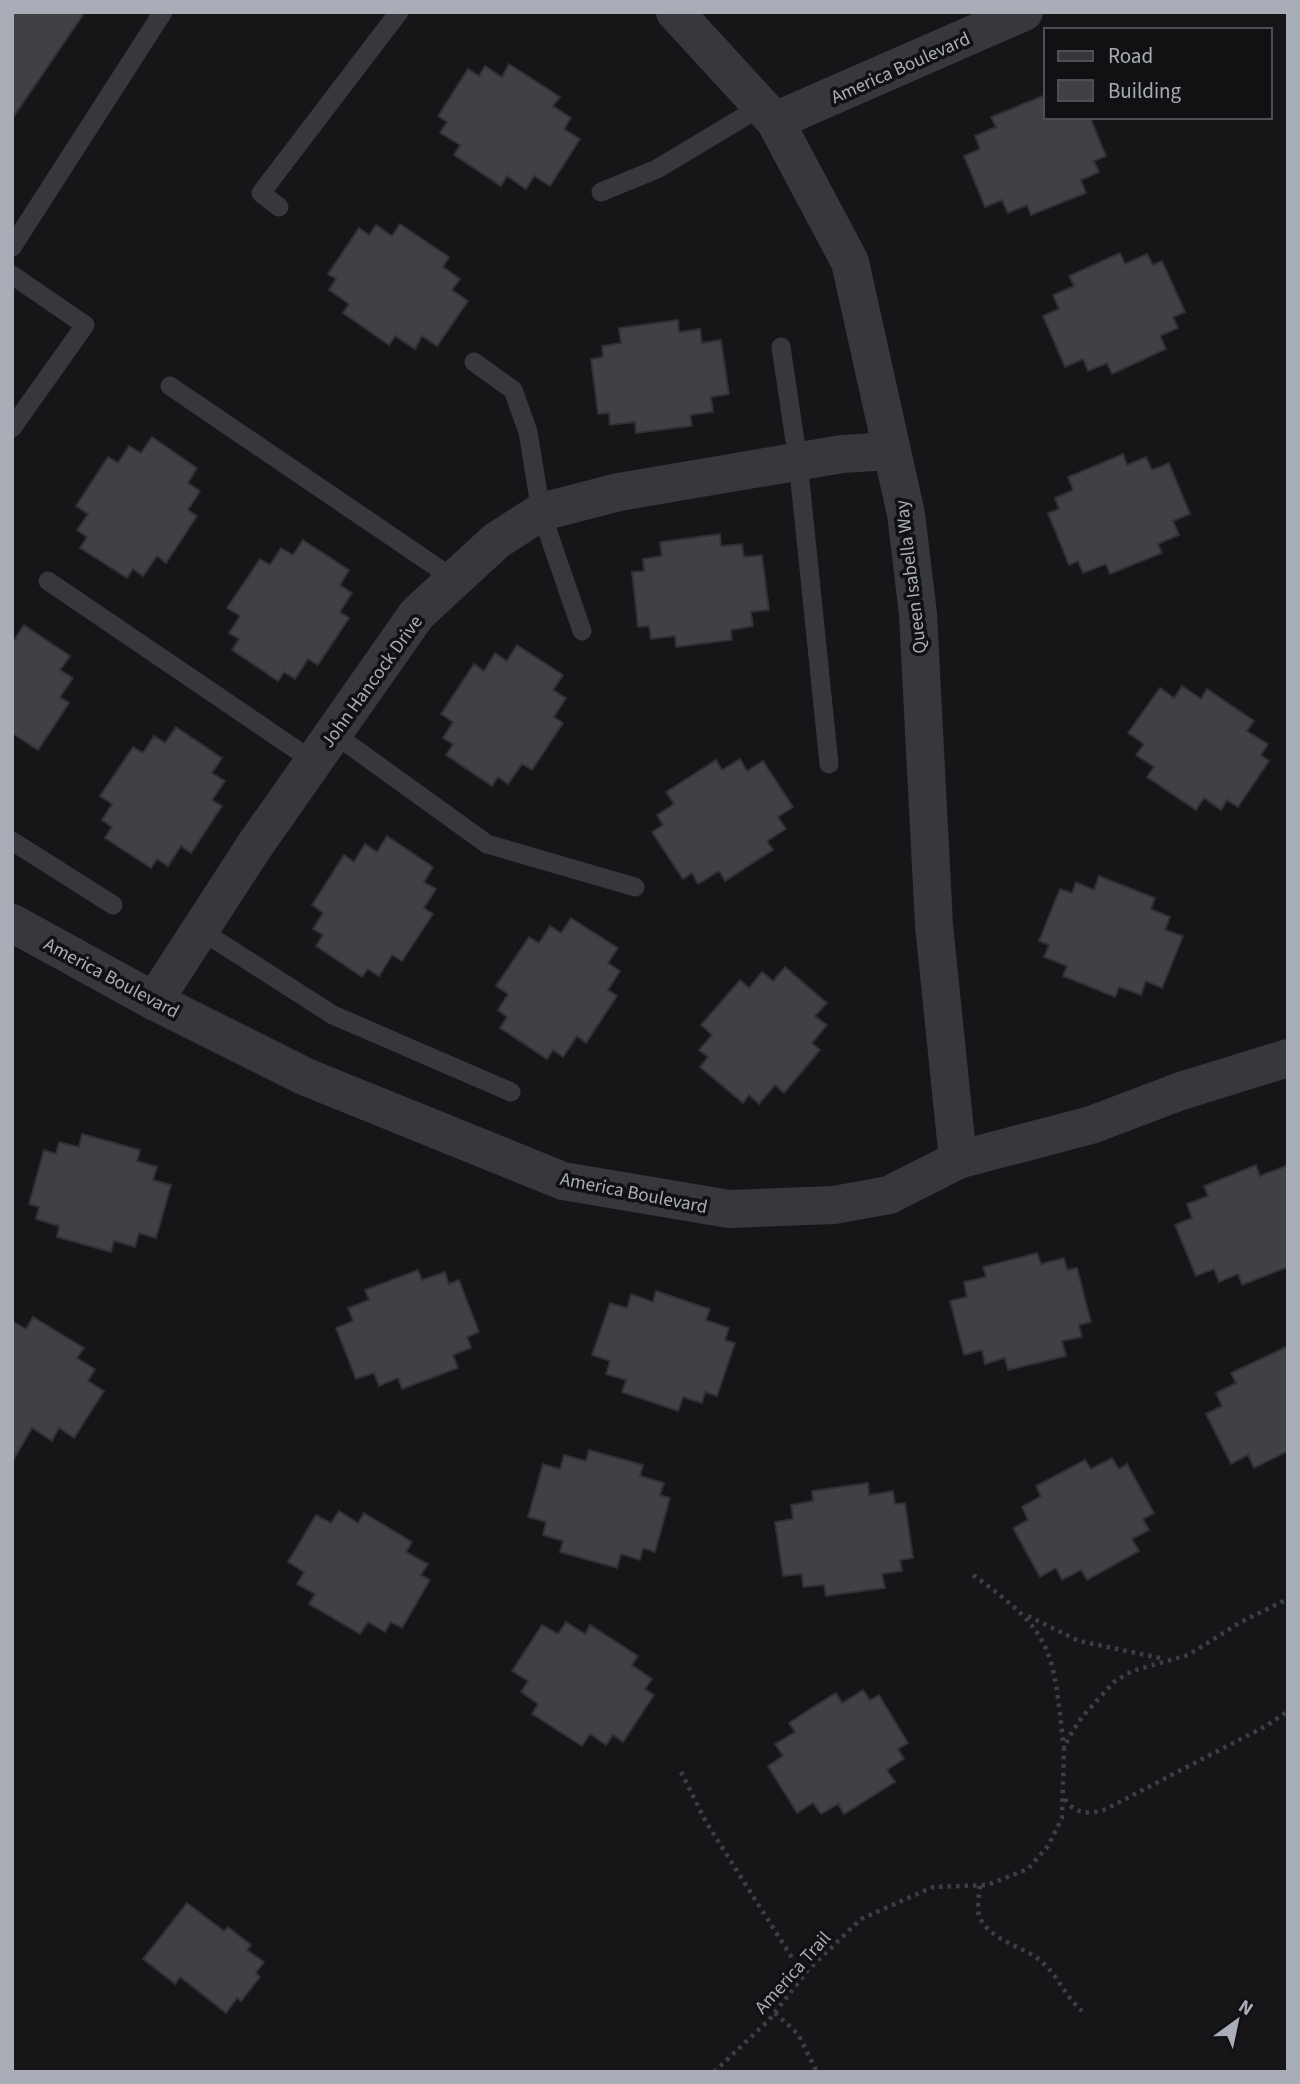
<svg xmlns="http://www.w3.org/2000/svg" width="1300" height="2084" viewBox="0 0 1300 2084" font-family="'Source Sans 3',sans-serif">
  <rect width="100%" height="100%" fill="#161618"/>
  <!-- building -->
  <g fill="#404145" stroke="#303034" stroke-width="2">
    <path d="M 12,12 L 85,12 L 12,119 Z"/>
    <path d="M 509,64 L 560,97 L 553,106 L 571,118 L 564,129 L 580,139 L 550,186 L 534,176 L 526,189 L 507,176 L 501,186 L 454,155 L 460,145 L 440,133 L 447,122 L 438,116 L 468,69 L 479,76 L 485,66 L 502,77 Z"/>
    <path d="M 1043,96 L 1046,117 L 1090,117 L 1106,156 L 1094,161 L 1099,172 L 1081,180 L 1086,193 L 1031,215 L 1027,205 L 1008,213 L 1002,200 L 985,207 L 964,156 L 980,149 L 975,136 L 996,127 L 991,117 Z"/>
    <path d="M 400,224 L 449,257 L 443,267 L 460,279 L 452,290 L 468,301 L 437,346 L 422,336 L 415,349 L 395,336 L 389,345 L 343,313 L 349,304 L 329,290 L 336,279 L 328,274 L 359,228 L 369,235 L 376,225 L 392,236 Z"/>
    <path d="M 1120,253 L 1125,264 L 1147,254 L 1153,265 L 1162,261 L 1185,312 L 1173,317 L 1178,328 L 1160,336 L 1166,349 L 1112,374 L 1107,363 L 1088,371 L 1083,359 L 1065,367 L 1043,316 L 1059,309 L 1053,295 L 1074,286 L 1069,276 Z"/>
    <path d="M 678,320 L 679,332 L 700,329 L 702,343 L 721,340 L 729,394 L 711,397 L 713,412 L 690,415 L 692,426 L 636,433 L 635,422 L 610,425 L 609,413 L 598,414 L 591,359 L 603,357 L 602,346 L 621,343 L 619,328 Z"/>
    <path d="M 152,437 L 197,468 L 188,483 L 200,491 L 188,510 L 197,516 L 166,563 L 157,556 L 143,576 L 133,569 L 127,578 L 80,548 L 87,537 L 77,530 L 88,514 L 76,506 L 108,457 L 118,463 L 129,446 L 141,453 Z"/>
    <path d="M 1123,454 L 1127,465 L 1146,457 L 1152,470 L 1169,463 L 1190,514 L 1173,521 L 1179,535 L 1158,544 L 1162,553 L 1110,574 L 1106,564 L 1083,573 L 1078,561 L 1069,565 L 1048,513 L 1059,509 L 1055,498 L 1073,490 L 1068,477 Z"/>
    <path d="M 720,534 L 721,546 L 742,544 L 744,557 L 762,555 L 769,610 L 751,612 L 753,626 L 731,630 L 732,640 L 676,647 L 675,636 L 651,639 L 649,626 L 638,627 L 632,572 L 644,571 L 643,559 L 662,556 L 660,542 Z"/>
    <path d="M 303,540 L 349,570 L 340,585 L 352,593 L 340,612 L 349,618 L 318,665 L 308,659 L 295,679 L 284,672 L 278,681 L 232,650 L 239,639 L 229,633 L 240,616 L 227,608 L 260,559 L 270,565 L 281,548 L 293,555 Z"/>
    <path d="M 24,625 L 70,656 L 60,670 L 73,678 L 60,697 L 69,703 L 38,750 L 12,733 L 12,643 Z"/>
    <path d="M 517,645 L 563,675 L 553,690 L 566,698 L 554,717 L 563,723 L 532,770 L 522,764 L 508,784 L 498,777 L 492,786 L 446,755 L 453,744 L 443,738 L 453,722 L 441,714 L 474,664 L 484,671 L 495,653 L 507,661 Z"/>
    <path d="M 1182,686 L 1201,699 L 1207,689 L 1254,721 L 1247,731 L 1268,744 L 1261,755 L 1269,761 L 1238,807 L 1227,800 L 1221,810 L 1204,798 L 1196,810 L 1147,777 L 1154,767 L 1136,755 L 1144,744 L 1128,733 L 1160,688 L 1174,698 Z"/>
    <path d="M 176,727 L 222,758 L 212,773 L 225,781 L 212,800 L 222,806 L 191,853 L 181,846 L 168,866 L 157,859 L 151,868 L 105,838 L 112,827 L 102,820 L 112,804 L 100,796 L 133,747 L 143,753 L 154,736 L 165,743 Z"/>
    <path d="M 740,759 L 747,771 L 763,761 L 793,807 L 778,817 L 786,829 L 767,841 L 773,850 L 725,881 L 719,871 L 698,884 L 692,873 L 683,879 L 652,832 L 663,825 L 657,815 L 674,804 L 666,792 L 716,760 L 722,770 Z"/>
    <path d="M 387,836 L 433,867 L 424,882 L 436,889 L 424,908 L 433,914 L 402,961 L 392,955 L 379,976 L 368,969 L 362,977 L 316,946 L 323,935 L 313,929 L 323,913 L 312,905 L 344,855 L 354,862 L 365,844 L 377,852 Z"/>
    <path d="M 1099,876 L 1155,898 L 1151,909 L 1170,917 L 1165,930 L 1183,936 L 1162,988 L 1146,981 L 1141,995 L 1119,987 L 1115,997 L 1063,976 L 1067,966 L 1044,957 L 1049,945 L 1039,941 L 1060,889 L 1072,893 L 1076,882 L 1094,890 Z"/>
    <path d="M 571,918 L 618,948 L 608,963 L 620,971 L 608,990 L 617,996 L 586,1043 L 577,1036 L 563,1057 L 553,1050 L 547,1059 L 500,1028 L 507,1017 L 498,1010 L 508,994 L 496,986 L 529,937 L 539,943 L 550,926 L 561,933 Z"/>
    <path d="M 785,967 L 827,1003 L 815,1016 L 827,1025 L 812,1043 L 820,1050 L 784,1093 L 775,1085 L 759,1104 L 749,1095 L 743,1103 L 700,1067 L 708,1057 L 699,1050 L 712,1035 L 701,1025 L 740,980 L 749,988 L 762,972 L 773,981 Z"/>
    <path d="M 82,1134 L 140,1150 L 137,1161 L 157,1167 L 153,1180 L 171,1185 L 156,1238 L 139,1233 L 135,1247 L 114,1241 L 111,1252 L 57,1237 L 59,1226 L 36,1219 L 39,1207 L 29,1204 L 44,1150 L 56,1154 L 59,1142 L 79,1147 Z"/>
    <path d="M 1256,1165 L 1260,1176 L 1288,1165 L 1288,1267 L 1242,1285 L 1238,1274 L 1219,1282 L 1214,1269 L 1196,1276 L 1175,1225 L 1192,1218 L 1187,1204 L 1208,1196 L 1204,1186 Z"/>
    <path d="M 1037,1253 L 1041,1264 L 1064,1258 L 1067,1270 L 1077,1268 L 1091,1322 L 1079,1325 L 1082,1337 L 1062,1341 L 1066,1356 L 1008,1370 L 1005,1358 L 985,1364 L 982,1350 L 964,1355 L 950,1301 L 967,1297 L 964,1282 L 986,1277 L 983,1267 Z"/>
    <path d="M 418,1270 L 422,1280 L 445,1272 L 449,1284 L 459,1280 L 479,1332 L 467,1337 L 471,1348 L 453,1355 L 458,1368 L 402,1389 L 398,1378 L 379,1386 L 374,1373 L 356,1379 L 336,1328 L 353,1321 L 348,1308 L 369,1300 L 365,1290 Z"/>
    <path d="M 656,1291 L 710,1309 L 706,1320 L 729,1328 L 725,1340 L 735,1343 L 717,1396 L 705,1392 L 702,1403 L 683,1397 L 678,1411 L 622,1392 L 626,1380 L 606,1374 L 610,1361 L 592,1355 L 610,1303 L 627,1308 L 631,1294 L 653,1302 Z"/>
    <path d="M 33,1317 L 84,1348 L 77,1358 L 95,1369 L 88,1381 L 104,1391 L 74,1438 L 59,1428 L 52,1441 L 32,1428 L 12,1462 L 12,1321 L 26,1329 Z"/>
    <path d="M 1288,1346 L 1288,1451 L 1254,1468 L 1248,1455 L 1231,1464 L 1206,1414 L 1222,1406 L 1216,1393 L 1236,1383 L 1231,1373 Z"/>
    <path d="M 589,1450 L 643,1465 L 640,1476 L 664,1483 L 660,1495 L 670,1498 L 655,1552 L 643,1548 L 640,1560 L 621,1554 L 617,1568 L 560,1552 L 563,1541 L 543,1535 L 546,1522 L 528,1517 L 543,1464 L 560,1469 L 564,1455 L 586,1461 Z"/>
    <path d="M 1112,1458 L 1119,1469 L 1127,1464 L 1154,1513 L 1143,1519 L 1149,1530 L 1132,1539 L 1139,1551 L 1087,1580 L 1081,1570 L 1062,1580 L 1056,1568 L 1040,1577 L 1013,1528 L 1028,1520 L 1022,1507 L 1041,1496 L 1036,1486 L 1085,1460 L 1091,1469 Z"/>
    <path d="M 868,1483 L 869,1495 L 893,1491 L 895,1504 L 905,1503 L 913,1558 L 900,1560 L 902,1571 L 882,1574 L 885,1588 L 826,1596 L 824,1585 L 803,1587 L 802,1574 L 783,1576 L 775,1522 L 793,1519 L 791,1505 L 813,1501 L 812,1491 Z"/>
    <path d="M 339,1511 L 358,1523 L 364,1513 L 412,1542 L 406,1552 L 428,1564 L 421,1575 L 430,1580 L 402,1628 L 391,1622 L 385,1632 L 368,1622 L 360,1634 L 309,1604 L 315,1594 L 297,1584 L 304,1572 L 288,1562 L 316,1515 L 331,1523 Z"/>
    <path d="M 566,1622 L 585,1634 L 590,1625 L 638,1656 L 632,1665 L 652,1679 L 645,1689 L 654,1695 L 623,1742 L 613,1735 L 606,1745 L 590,1734 L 582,1746 L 532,1714 L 538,1704 L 521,1692 L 528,1681 L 512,1671 L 542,1625 L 558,1634 Z"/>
    <path d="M 863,1690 L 870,1700 L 879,1695 L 908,1743 L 898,1749 L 904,1759 L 887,1770 L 895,1782 L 844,1814 L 838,1804 L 821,1814 L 813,1803 L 797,1813 L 768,1766 L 783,1756 L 775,1744 L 795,1732 L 789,1723 L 813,1707 L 836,1693 L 842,1703 Z"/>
    <path d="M 187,1903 L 224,1931 L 228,1927 L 251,1945 L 247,1950 L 264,1962 L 256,1973 L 260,1977 L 241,2001 L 237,1998 L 226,2013 L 180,1977 L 175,1984 L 143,1959 Z"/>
  </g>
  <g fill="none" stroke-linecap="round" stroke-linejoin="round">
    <!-- path -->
    <g stroke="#3d3f44" stroke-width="4.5" stroke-dasharray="3.5 5" stroke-linecap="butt">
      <path d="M 973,1575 C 1057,1635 1052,1651 1064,1748"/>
      <path d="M 1028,1616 L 1079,1641 L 1165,1659"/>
      <path d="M 681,1772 L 706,1822 L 803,1975"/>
      <path d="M 1065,1799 C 1074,1814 1090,1815 1106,1809 L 1266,1726 L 1288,1711"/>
      <path d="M 980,1886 C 979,1895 976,1910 980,1918 C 991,1941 1023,1946 1041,1961 C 1059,1977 1063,1994 1082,2011"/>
      <path d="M 775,2013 L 798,2034 L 817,2072"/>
      <path d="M 714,2072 L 769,2020 L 808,1970 L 861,1919 L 933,1887 L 987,1885 L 1028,1869 L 1048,1846 L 1062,1818 L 1064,1749 L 1069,1737 L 1082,1717 L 1114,1682 L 1132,1671 L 1188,1655 L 1241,1622 L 1288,1599"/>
    </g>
    <!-- lane -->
    <g stroke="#37383d" stroke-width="19">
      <path d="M 601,192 L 657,169 L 762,106"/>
      <path d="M 279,207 L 261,193 L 399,12"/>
      <path d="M 12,247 L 163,12"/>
      <path d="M 12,275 L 85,325 L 12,428"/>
      <path d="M 781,347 L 798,461 L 829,764"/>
      <path d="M 474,362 L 513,390 L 528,432 L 541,512 L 582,631"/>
      <path d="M 170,386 L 454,579"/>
      <path d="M 48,581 L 313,761"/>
      <path d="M 333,733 L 487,844 L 635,887"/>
      <path d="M 12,841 L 113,905"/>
      <path d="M 200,930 L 333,1015 L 511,1092"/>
    </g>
    <!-- street -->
    <g stroke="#37383d" stroke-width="38">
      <path d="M 675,12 L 775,121 L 850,262 L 906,514 L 918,614 L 934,925 L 958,1160"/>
      <path d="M 775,121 L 1024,12"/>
      <path d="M 12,923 L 154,1001 L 306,1077 L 563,1181 L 729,1209 L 834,1205 L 889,1195 L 958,1160 L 1091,1125 L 1181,1091 L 1288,1058"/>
      <path d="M 154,1001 L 253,848 L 417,614 L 496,541 L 541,512 L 619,492 L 842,454 L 890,451"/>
    </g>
  </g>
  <g text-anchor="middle" stroke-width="7" stroke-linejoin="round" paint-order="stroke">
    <!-- street labels -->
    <g font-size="19" fill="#a8adb8" stroke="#111113">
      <text transform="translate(900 67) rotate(-24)" y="7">America Boulevard</text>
      <text transform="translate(910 577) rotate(-97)" y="7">Queen Isabella Way</text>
      <text transform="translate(371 681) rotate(-54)" y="7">John Hancock Drive</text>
      <text transform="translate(112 977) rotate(28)" y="7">America Boulevard</text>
      <text transform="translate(634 1192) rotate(11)" y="7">America Boulevard</text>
      <text transform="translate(792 1972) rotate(-48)" y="7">America Trail</text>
    </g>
  </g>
  <!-- border -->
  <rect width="1300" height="2084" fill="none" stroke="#a8adb8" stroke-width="28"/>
  <!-- legend -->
  <rect x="1044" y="28" width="228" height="91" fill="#111113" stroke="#4d4f55" stroke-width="2"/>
  <rect x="1058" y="51" width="35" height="10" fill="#37383d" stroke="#4d4f55" stroke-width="2"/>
  <text x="1108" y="63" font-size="21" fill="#a8adb8">Road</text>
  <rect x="1058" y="80" width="35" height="21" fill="#404145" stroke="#4d4f55" stroke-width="2"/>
  <text x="1108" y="98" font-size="21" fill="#a8adb8">Building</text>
  <!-- north arrow -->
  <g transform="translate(1237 2021) rotate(33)" stroke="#111113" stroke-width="5" paint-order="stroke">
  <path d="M0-5L12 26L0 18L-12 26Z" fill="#a8adb8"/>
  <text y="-10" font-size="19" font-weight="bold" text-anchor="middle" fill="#a8adb8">N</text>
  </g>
</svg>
